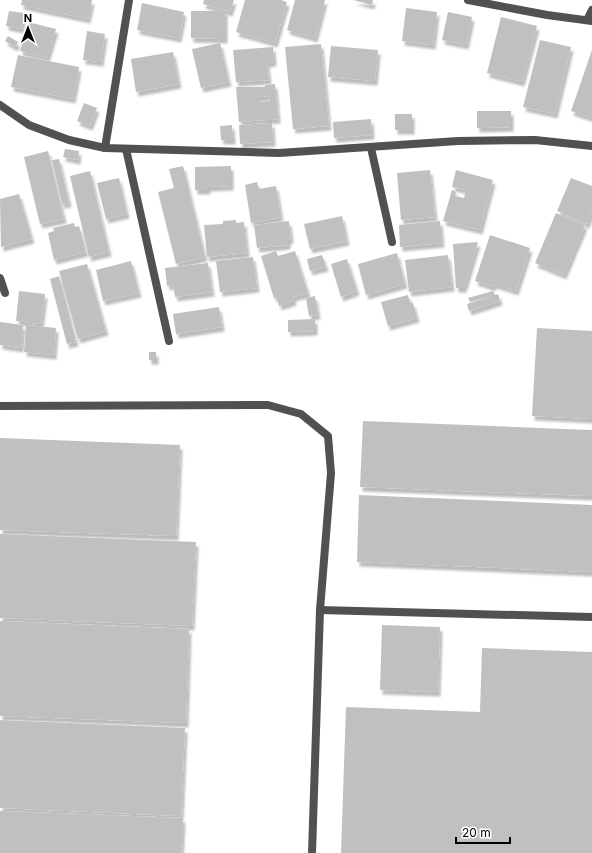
<svg xmlns="http://www.w3.org/2000/svg" width="592" height="853" viewBox="0 0 592 853" font-family="Inter,sans-serif">
  <defs>
    <filter id="shadow"><feDropShadow dx="2.5" dy="4.5" stdDeviation="1" flood-color="#0004"/></filter>
  </defs>
  <rect width="100%" height="100%" fill="#fff"/>
  <!-- building -->
  <g fill="#c0c0c0" fill-rule="evenodd" filter="url(#shadow)">
    <path d="M 22,0 L 92,0 L 88,19 L 21,5 Z"/>
    <path d="M 204,0 L 234,0 L 230,12 L 203,4 Z"/>
    <path d="M 245,0 L 281,0 L 287,2 L 275,43 L 236,32 Z"/>
    <path d="M 295,0 L 325,0 L 315,38 L 287,30 Z"/>
    <path d="M 353,0 L 373,0 L 372,5 Z"/>
    <path d="M 142,3 L 184,12 L 179,38 L 137,30 Z"/>
    <path d="M 406,8 L 437,12 L 433,45 L 402,41 Z"/>
    <path d="M 9,11 L 24,13 L 21,29 L 6,26 Z"/>
    <path d="M 191,11 L 225,11 L 225,39 L 191,38 Z"/>
    <path d="M 448,12 L 472,17 L 466,45 L 442,40 Z"/>
    <path d="M 501,17 L 537,26 L 522,82 L 487,73 Z"/>
    <path d="M 28,22 L 56,29 L 47,58 L 20,51 Z"/>
    <path d="M 87,31 L 105,34 L 101,62 L 83,60 Z"/>
    <path d="M 8,36 L 18,42 L 15,47 L 5,41 Z"/>
    <path d="M 540,40 L 571,47 L 555,114 L 523,107 Z"/>
    <path d="M 220,43 L 229,82 L 201,88 L 192,49 Z"/>
    <path d="M 321,44 L 329,126 L 293,129 L 285,47 Z"/>
    <path d="M 331,46 L 378,50 L 375,81 L 328,77 Z"/>
    <path d="M 273,47 L 274,62 L 267,63 L 269,80 L 236,82 L 233,50 Z"/>
    <path d="M 592,50 L 592,118 L 571,111 Z"/>
    <path d="M 173,52 L 179,84 L 136,92 L 131,59 Z"/>
    <path d="M 18,55 L 79,67 L 73,99 L 11,87 Z"/>
    <path d="M 275,84 L 278,119 L 239,122 L 236,87 L 265,87 L 265,85 ZM 269,96 L 270,101 L 258,102 L 258,97 Z"/>
    <path d="M 84,103 L 97,108 L 90,126 L 77,121 Z"/>
    <path d="M 477,111 L 511,111 L 511,127 L 477,128 Z"/>
    <rect x="395" y="114" width="17" height="16"/>
    <path d="M 371,119 L 372,135 L 334,138 L 333,122 Z"/>
    <path d="M 272,123 L 273,142 L 240,144 L 239,125 Z"/>
    <path d="M 232,125 L 233,140 L 221,140 L 220,126 Z"/>
    <path d="M 65,149 L 79,151 L 78,160 L 63,157 Z"/>
    <path d="M 48,151 L 64,219 L 40,224 L 24,157 Z"/>
    <path d="M 59,159 L 69,203 L 62,204 L 52,160 Z"/>
    <path d="M 183,166 L 205,257 L 176,264 L 158,192 L 174,188 L 169,169 Z"/>
    <path d="M 231,166 L 231,186 L 208,187 L 208,190 L 195,190 L 195,167 Z"/>
    <path d="M 430,170 L 435,217 L 401,220 L 397,173 Z"/>
    <path d="M 456,170 L 493,180 L 480,230 L 443,221 L 452,190 L 456,192 L 455,196 L 464,198 L 466,190 L 452,187 Z"/>
    <path d="M 90,171 L 109,252 L 89,257 L 70,176 Z"/>
    <path d="M 119,178 L 127,214 L 106,219 L 97,183 Z"/>
    <path d="M 571,178 L 592,186 L 592,211 L 587,224 L 557,211 Z"/>
    <path d="M 257,182 L 259,189 L 276,186 L 281,217 L 251,223 L 245,185 Z"/>
    <path d="M 19,194 L 32,239 L 1,247 L 0,199 Z"/>
    <path d="M 556,213 L 585,225 L 564,275 L 535,263 Z"/>
    <path d="M 342,216 L 347,241 L 310,249 L 304,224 Z"/>
    <path d="M 236,220 L 236,223 L 244,222 L 247,253 L 207,257 L 204,225 L 223,224 L 223,221 Z"/>
    <path d="M 289,221 L 291,239 L 288,240 L 288,245 L 257,248 L 254,225 Z"/>
    <path d="M 440,221 L 442,243 L 400,247 L 399,225 Z"/>
    <path d="M 74,223 L 75,227 L 79,226 L 86,252 L 54,260 L 48,233 L 54,231 L 53,228 Z"/>
    <path d="M 490,235 L 530,248 L 516,291 L 494,284 L 493,287 L 475,281 Z"/>
    <path d="M 478,242 L 464,288 L 456,288 L 453,244 Z"/>
    <path d="M 276,251 L 278,256 L 295,251 L 308,293 L 293,297 L 294,301 L 279,306 L 277,297 L 274,298 L 261,256 Z"/>
    <path d="M 397,253 L 405,284 L 366,295 L 358,264 Z"/>
    <path d="M 322,255 L 326,267 L 310,271 L 307,259 Z"/>
    <path d="M 448,255 L 452,287 L 409,292 L 405,260 Z"/>
    <path d="M 253,257 L 257,288 L 220,292 L 216,261 Z"/>
    <path d="M 347,259 L 357,291 L 341,297 L 331,264 Z"/>
    <path d="M 131,261 L 139,293 L 103,301 L 96,270 Z"/>
    <path d="M 208,263 L 212,292 L 175,297 L 173,285 L 167,286 L 165,268 Z"/>
    <path d="M 87,264 L 106,331 L 78,339 L 59,271 Z"/>
    <path d="M 59,276 L 76,342 L 67,344 L 50,279 Z"/>
    <path d="M 19,291 L 45,294 L 41,324 L 16,321 Z"/>
    <path d="M 493,291 L 495,295 L 498,294 L 500,301 L 469,311 L 467,304 L 492,296 L 470,302 L 468,298 Z"/>
    <path d="M 408,295 L 410,303 L 413,303 L 417,318 L 388,326 L 381,302 Z"/>
    <path d="M 315,296 L 318,315 L 309,316 L 306,298 Z"/>
    <path d="M 219,307 L 222,327 L 176,334 L 173,314 Z"/>
    <path d="M 315,319 L 315,331 L 288,332 L 288,320 Z"/>
    <path d="M 0,322 L 23,325 L 21,348 L 0,345 Z"/>
    <path d="M 26,325 L 56,328 L 54,355 L 24,352 Z"/>
    <path d="M 537,328 L 592,331 L 592,419 L 532,416 Z"/>
    <rect x="149" y="352" width="7" height="8"/>
    <path d="M 363,421 L 592,430 L 592,496 L 360,487 Z"/>
    <path d="M 0,438 L 180,445 L 176,536 L 0,530 Z"/>
    <path d="M 359,495 L 592,505 L 592,572 L 357,562 Z"/>
    <path d="M 0,534 L 196,542 L 192,626 L 0,618 Z"/>
    <path d="M 0,621 L 189,629 L 186,723 L 0,716 Z"/>
    <path d="M 382,625 L 440,627 L 438,692 L 380,690 Z"/>
    <path d="M 482,648 L 592,652 L 592,853 L 341,853 L 346,707 L 480,712 Z"/>
    <path d="M 0,720 L 185,728 L 181,816 L 0,808 Z"/>
    <path d="M 0,811 L 183,818 L 181,853 L 0,853 Z"/>
  </g>
  <g fill="none" stroke-linecap="round" stroke-linejoin="round">
    <!-- service -->
    <path stroke="#515151" stroke-width="8" d="M 320,610 L 592,617"/>
    <!-- minor -->
    <g stroke="#515151" stroke-width="8">
      <path d="M 468,0 L 547,15 L 592,21"/>
      <path d="M 587,20 L 592,10"/>
      <path d="M 0,105 L 29,125 L 69,140 L 105,148 L 279,153 L 458,141 L 535,140 L 592,146"/>
      <path d="M 105,148 L 129,0"/>
      <path d="M 371,148 L 392,242"/>
      <path d="M 126,149 L 169,341"/>
      <path d="M 0,278 L 5,293"/>
      <path d="M 0,406 L 268,405 L 301,414 L 328,436 L 331,473 L 320,610 L 312,853"/>
    </g>
  </g>
  <!-- north arrow -->
  <g transform="translate(28 28)" stroke="#ffffff" stroke-width="3" paint-order="stroke">
  <path d="M0-3L7 15L0 10L-7 15Z" fill="#000000"/>
  <text y="-6" font-size="11" font-weight="bold" text-anchor="middle" fill="#000000">N</text>
  </g>
  <!-- scale -->
  <path d="M456 837v6h54v-6" fill="none" stroke="#000000" stroke-width="2"/>
  <text x="462" y="837" font-size="12" fill="#000000" stroke="#ffffff" stroke-width="3" paint-order="stroke">20 m</text>
</svg>
